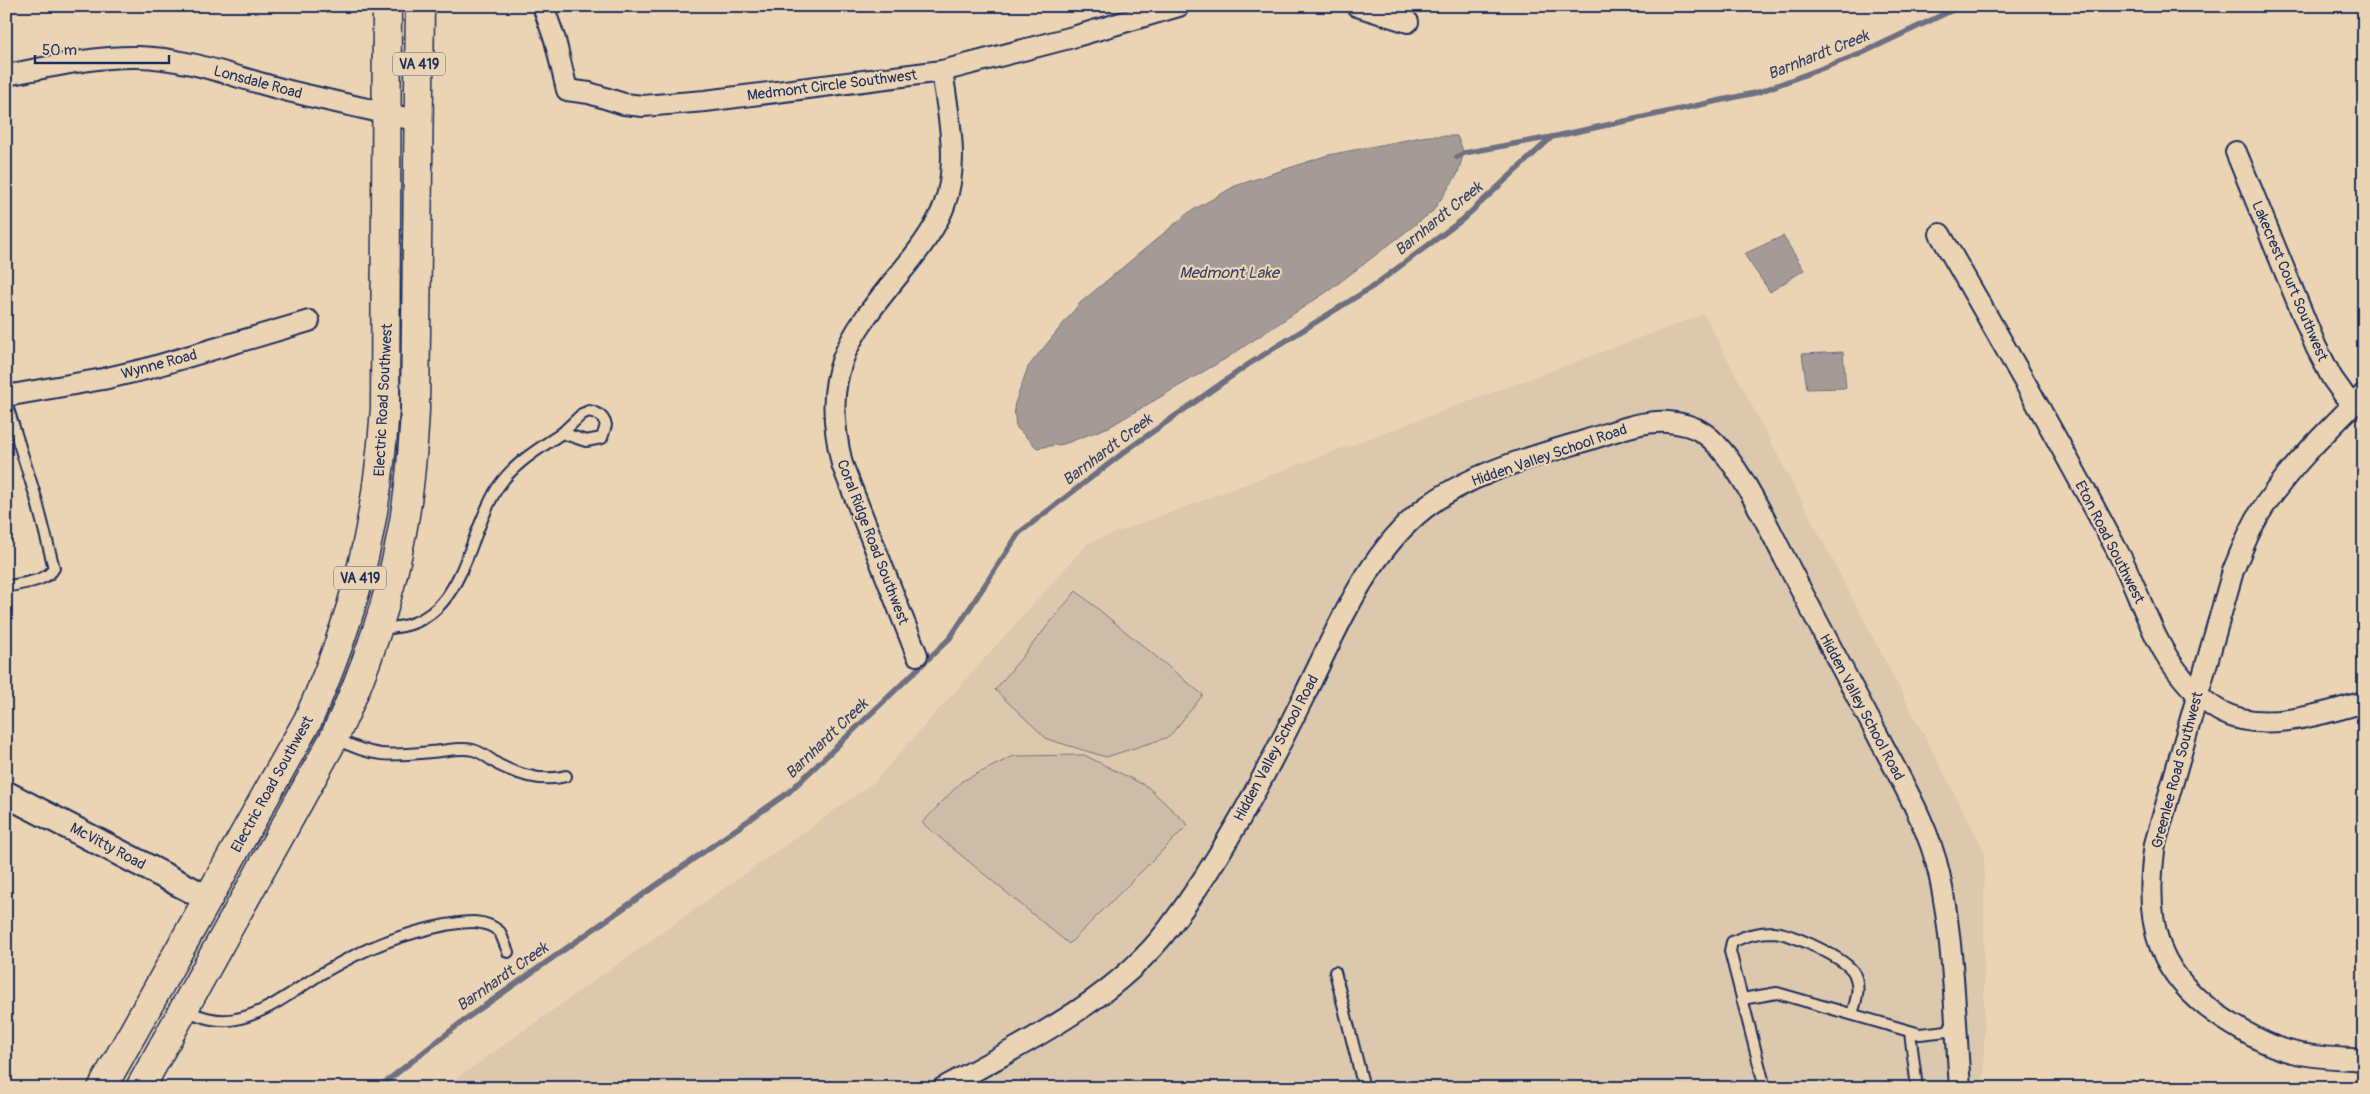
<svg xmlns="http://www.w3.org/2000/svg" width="2370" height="1094" viewBox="0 0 2370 1094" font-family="Pangolin,sans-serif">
  <rect width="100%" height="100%" fill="#ebd4b3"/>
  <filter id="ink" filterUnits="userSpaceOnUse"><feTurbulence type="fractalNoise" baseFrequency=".02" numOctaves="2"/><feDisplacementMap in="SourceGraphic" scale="10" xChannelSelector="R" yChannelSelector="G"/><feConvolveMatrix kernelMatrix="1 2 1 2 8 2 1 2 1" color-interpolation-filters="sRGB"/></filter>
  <g filter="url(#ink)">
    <!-- built -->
    <path fill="#dbc8ad" d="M 1704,314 L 1984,850 L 1984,1088 L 443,1088 L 873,783 L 1088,543 Z"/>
    <!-- green -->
    <g fill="#cdbca7" stroke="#747682">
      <path d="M 1076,591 L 1203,695 L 1169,737 L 1106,757 L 1047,739 L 995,690 Z"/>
      <path d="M 1084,755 L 1148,787 L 1188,825 L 1069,944 L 922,823 L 962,781 L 1014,756 Z"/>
    </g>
    <!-- water -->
    <g fill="#a49b96" stroke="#6d7080">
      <path d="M 1427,136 L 1457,136 L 1464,153 L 1457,175 L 1433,211 L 1331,289 L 1225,359 L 1109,427 L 1064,444 L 1037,448 L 1016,427 L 1014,406 L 1028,367 L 1080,303 L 1188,213 L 1235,186 L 1328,155 Z"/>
      <path d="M 1783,236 L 1804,270 L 1770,292 L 1744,254 Z"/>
      <path d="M 1843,352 L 1846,388 L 1807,389 L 1802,354 Z"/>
    </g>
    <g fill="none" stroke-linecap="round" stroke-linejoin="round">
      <!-- stream -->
      <g stroke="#6d7080" stroke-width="5.5">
        <path d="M 1457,157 L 1464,153 L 1552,137 L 1759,92 L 1860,54 L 1961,6"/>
        <path d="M 378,1088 L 467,1018 L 789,792 L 950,638 L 1019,533 L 1131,447 L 1249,364 L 1372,287 L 1462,220 L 1552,137"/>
      </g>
      <defs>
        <g id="service">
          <path d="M 6,402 L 36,498 L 54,568 C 47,582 21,583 6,587"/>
          <path d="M 589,411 C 598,413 603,416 606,425 L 602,438 L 586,441 L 562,433 L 582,414 Z"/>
          <path d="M 380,628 C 464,631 464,540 498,487 C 514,463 539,449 562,433"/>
          <path d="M 335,738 C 373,758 389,756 431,752 C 446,751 459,747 473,750 C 482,752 491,760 499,765 C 519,775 544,782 566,776"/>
          <path d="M 1335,972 L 1364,1088"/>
          <path d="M 1742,999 L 1777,993 L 1920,1034 L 1956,1030"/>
          <path d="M 185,1010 C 201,1017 218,1023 236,1019 C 269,1013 298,987 326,971 C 363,949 404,933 446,925 C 466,922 484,918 500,932 L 508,952"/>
          <path d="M 1910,1032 L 1917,1088"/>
          <path d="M 1765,1088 L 1730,951 L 1732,942 C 1744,936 1759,932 1773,932 C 1790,933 1846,958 1854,973 C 1861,987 1856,1001 1852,1014"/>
        </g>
        <g id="minor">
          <path d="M 543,6 L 555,40 L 567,90 L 589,93 L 624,104 L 643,106 L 705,101 L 942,71 L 1073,37 L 1179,6"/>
          <path d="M 1357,6 L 1408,22"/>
          <path d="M 6,75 C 49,67 94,56 138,57 C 189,58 237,78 285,90 C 329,101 374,110 418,121"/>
          <path d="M 2236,152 L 2316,347 L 2332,378 L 2352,406"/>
          <path d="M 1940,234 C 2001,340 2062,446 2119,554 C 2138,589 2149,631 2172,664 C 2184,681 2202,701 2220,711 C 2261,734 2322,714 2364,702"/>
          <path d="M 2364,394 C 2330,428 2294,463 2267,502 C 2252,523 2243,547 2233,571 L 2155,844 C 2143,926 2157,978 2230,1023 C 2249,1035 2270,1047 2292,1052 C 2315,1058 2340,1058 2364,1060"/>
          <path d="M 6,396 L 103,379 L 146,369 L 309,321"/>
          <path d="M 917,655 L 842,464 C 821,374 845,340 901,272 C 917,253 935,230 944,206 C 960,163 948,114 942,71"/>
          <path d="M 943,1088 C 1022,1044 1113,1002 1169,928 C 1221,859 1262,781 1300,704 C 1334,637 1364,556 1425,508 C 1469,474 1528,458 1581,442 C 1609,434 1639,420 1668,422 C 1679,423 1693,426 1702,432 C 1735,453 1767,525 1785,559 C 1815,618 1846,676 1877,734 C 1900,779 1928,824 1939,873 C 1954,942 1955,1018 1960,1088"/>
        </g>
        <path id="tertiary" d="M 6,794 L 209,899"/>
        <g id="primary">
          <path d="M 102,1088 L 308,720 C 356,614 377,524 385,408 L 387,6"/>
          <path d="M 140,1088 L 334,738 C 365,672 389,603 402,532 C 410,491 413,451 415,410 L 420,6"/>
        </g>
      </defs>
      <!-- service casing -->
      <use href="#service" stroke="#1b2f5e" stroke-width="14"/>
      <!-- minor casing -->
      <use href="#minor" stroke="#1b2f5e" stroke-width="24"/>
      <!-- tertiary casing -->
      <use href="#tertiary" stroke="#1b2f5e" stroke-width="29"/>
      <!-- primary casing -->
      <use href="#primary" stroke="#1b2f5e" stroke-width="31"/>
      <!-- service -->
      <use href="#service" stroke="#ebd4b3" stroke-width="10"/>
      <!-- minor -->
      <use href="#minor" stroke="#ebd4b3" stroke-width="20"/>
      <!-- tertiary -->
      <use href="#tertiary" stroke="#ebd4b3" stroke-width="25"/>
      <!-- primary -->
      <use href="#primary" stroke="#ebd4b3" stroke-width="28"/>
    </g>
  </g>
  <g text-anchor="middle" stroke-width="4.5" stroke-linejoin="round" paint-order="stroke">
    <!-- shield labels -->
    <g fill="#ebd4b3" stroke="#596078" stroke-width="1">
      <rect x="393" y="52.5" width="52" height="23" rx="4"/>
      <rect x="334" y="566.5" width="52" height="23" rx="4"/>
    </g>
    <g font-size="14" font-weight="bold" fill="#1b2f5e">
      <text x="419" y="69">VA 419</text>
      <text x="360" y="583">VA 419</text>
    </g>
    <!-- street labels -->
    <g font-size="15" fill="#1b2f5e" stroke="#ebd4b3">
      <text transform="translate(258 82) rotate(15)" y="5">Lonsdale Road</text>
      <text transform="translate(832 85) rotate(-7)" y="5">Medmont Circle Southwest</text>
      <text transform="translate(2290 281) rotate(67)" y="5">Lakecrest Court Southwest</text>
      <text transform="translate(159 364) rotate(-15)" y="5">Wynne Road</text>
      <text transform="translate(383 400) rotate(-87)" y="5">Electric Road Southwest</text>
      <text transform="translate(1549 455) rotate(-19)" y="5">Hidden Valley School Road</text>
      <text transform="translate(873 542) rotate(69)" y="5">Coral Ridge Road Southwest</text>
      <text transform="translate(2110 542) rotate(63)" y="5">Eton Road Southwest</text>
      <text transform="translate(1862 707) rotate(62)" y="5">Hidden Valley School Road</text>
      <text transform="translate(1276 748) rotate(-62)" y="5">Hidden Valley School Road</text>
      <text transform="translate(2177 770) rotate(-75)" y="5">Greenlee Road Southwest</text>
      <text transform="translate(272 784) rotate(-61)" y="5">Electric Road Southwest</text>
      <text transform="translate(108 846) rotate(28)" y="5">McVitty Road</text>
    </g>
    <!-- water labels -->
    <g font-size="16" font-style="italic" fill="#364569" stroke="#ebd4b3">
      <text transform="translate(1818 54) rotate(-22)" y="6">Barnhardt Creek</text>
      <text transform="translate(1438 218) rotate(-39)" y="6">Barnhardt Creek</text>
      <text x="1229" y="278">Medmont Lake</text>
      <text transform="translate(1107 449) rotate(-37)" y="6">Barnhardt Creek</text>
      <text transform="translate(826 738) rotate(-44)" y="6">Barnhardt Creek</text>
      <text transform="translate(502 976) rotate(-35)" y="6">Barnhardt Creek</text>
    </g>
  </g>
  <!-- margin -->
  <rect width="2370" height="1094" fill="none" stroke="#ebd4b3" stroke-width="25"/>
  <rect x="12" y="12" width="2345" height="1069" fill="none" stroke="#1b2f5e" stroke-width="2" filter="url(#ink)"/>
  <!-- scale -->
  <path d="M35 55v8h134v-8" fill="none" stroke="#1b2f5e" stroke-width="2.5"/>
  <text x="42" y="55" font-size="15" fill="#1b2f5e" stroke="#ebd4b3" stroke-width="4" paint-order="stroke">50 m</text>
</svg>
